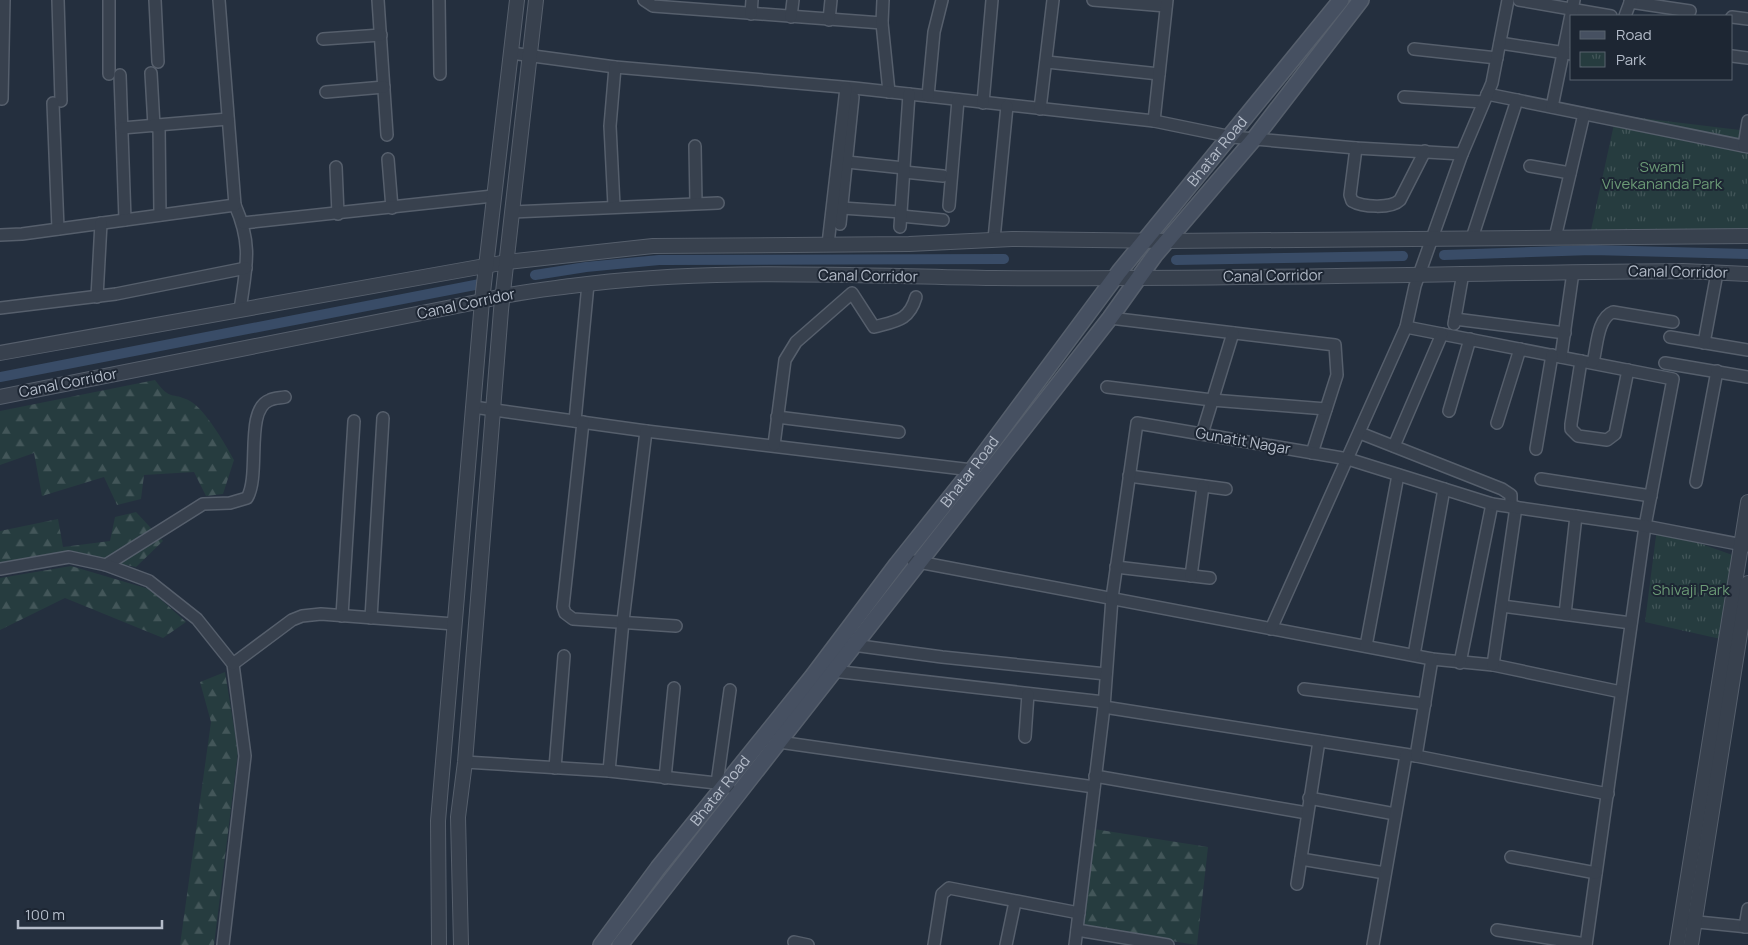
<svg xmlns="http://www.w3.org/2000/svg" width="1748" height="945" viewBox="0 0 1748 945" font-family="Manrope,sans-serif">
  <defs>
    <pattern id="forest-firs" width="22" height="20" patternUnits="userSpaceOnUse" patternTransform="scale(1.25)"><rect width="22" height="20" fill="#263c3f"/><path d="M5 1l3.5 6h-7zM16 11l3.5 6h-7z" fill="#435659"/></pattern>
    <pattern id="park-tufts" width="24" height="20" patternUnits="userSpaceOnUse" patternTransform="scale(1.25)"><rect width="24" height="20" fill="#263c3f"/><path d="M3 7l-1-3M5 7V3M7 7l1-3M15 17l-1-3M17 17v-4M19 17l1-3" fill="none" stroke="#435659"/></pattern>
  </defs>
  <rect width="100%" height="100%" fill="#242f3e"/>
  <!-- forest -->
  <g fill="url(#forest-firs)">
    <path d="M 155,380 C 171,402 171,391 190,401 C 204,408 226,445 234,460 L 223,494 L 206,496 L 194,472 L 144,475 L 141,499 L 117,505 L 104,477 L 42,496 L 34,453 L 0,465 L 0,411 Z"/>
    <path d="M 136,512 L 163,541 L 136,567 L 69,554 L 0,565 L 0,531 L 58,519 L 63,547 L 110,541 L 115,517 Z"/>
    <path d="M 71,566 L 149,589 L 186,622 L 163,638 L 65,598 L 0,630 L 0,578 Z"/>
    <path d="M 225,672 L 238,752 L 214,945 L 180,945 L 211,722 L 200,682 Z"/>
    <path d="M 1094,829 L 1208,847 L 1197,945 L 1081,927 Z"/>
  </g>
  <!-- park -->
  <g fill="url(#park-tufts)">
    <path d="M 1616,115 L 1748,131 L 1748,231 L 1591,230 Z"/>
    <path d="M 1657,528 L 1738,557 L 1725,640 L 1645,622 Z"/>
  </g>
  <g fill="none" stroke-linecap="round" stroke-linejoin="round">
    <!-- canal -->
    <g stroke="#394c67" stroke-width="10">
      <path d="M 1444,255 L 1592,250 L 1748,254"/>
      <path d="M 1176,260 L 1403,256"/>
      <path d="M 535,275 L 586,267 L 659,260 L 1004,259"/>
      <path d="M 0,377 L 480,284"/>
    </g>
    <defs>
      <g id="minor">
        <path d="M 58,0 L 61,101"/>
        <path d="M 109,0 L 109,74"/>
        <path d="M 155,0 L 158,62"/>
        <path d="M 378,0 L 387,135"/>
        <path d="M 439,0 L 440,74"/>
        <path d="M 644,0 L 653,6 L 882,23"/>
        <path d="M 883,0 L 882,23 L 889,92"/>
        <path d="M 1093,0 L 1166,6"/>
        <path d="M 1519,0 L 1611,16"/>
        <path d="M 1630,2 L 1690,11"/>
        <path d="M 751,14 L 752,0"/>
        <path d="M 1625,16 L 1631,0"/>
        <path d="M 791,17 L 793,0"/>
        <path d="M 1732,17 L 1748,19"/>
        <path d="M 829,20 L 831,0"/>
        <path d="M 323,39 L 381,35"/>
        <path d="M 1500,43 L 1572,54"/>
        <path d="M 1414,49 L 1497,58"/>
        <path d="M 511,53 L 615,67 L 854,88 L 1154,121 L 1232,137 L 1356,148 L 1462,154"/>
        <path d="M 1732,56 L 1748,58"/>
        <path d="M 1047,62 L 1159,74"/>
        <path d="M 151,73 L 154,126"/>
        <path d="M 120,75 L 125,220"/>
        <path d="M 326,92 L 384,87"/>
        <path d="M 1487,94 L 1748,147"/>
        <path d="M 928,96 L 934,32 L 942,0"/>
        <path d="M 1404,97 L 1483,102"/>
        <path d="M 2,99 L 4,0"/>
        <path d="M 53,103 L 58,229"/>
        <path d="M 983,103 L 992,0"/>
        <path d="M 1552,107 L 1574,0"/>
        <path d="M 1040,109 L 1053,0"/>
        <path d="M 1154,121 L 1167,0"/>
        <path d="M 159,125 L 160,215"/>
        <path d="M 122,128 L 228,119"/>
        <path d="M 695,146 L 696,203"/>
        <path d="M 1744,146 L 1748,121"/>
        <path d="M 1356,148 L 1350,195 L 1352,201 C 1362,207 1391,209 1400,200 L 1425,151"/>
        <path d="M 388,159 L 392,208"/>
        <path d="M 847,162 L 904,168"/>
        <path d="M 1530,166 L 1570,173"/>
        <path d="M 336,167 L 338,214"/>
        <path d="M 904,172 L 943,176"/>
        <path d="M 235,205 C 253,246 246,267 240,310"/>
        <path d="M 614,206 L 610,126 L 615,67"/>
        <path d="M 949,206 L 958,100"/>
        <path d="M 842,208 L 901,212"/>
        <path d="M 512,212 L 718,203"/>
        <path d="M 901,216 L 943,220"/>
        <path d="M 243,223 L 493,196"/>
        <path d="M 840,224 L 853,97"/>
        <path d="M 900,227 L 909,94"/>
        <path d="M 0,235 L 22,234 L 235,205 L 219,0"/>
        <path d="M 1472,238 L 1517,100"/>
        <path d="M 1555,238 L 1584,114"/>
        <path d="M 994,239 L 1007,106"/>
        <path d="M 828,244 L 846,88"/>
        <path d="M 97,297 L 101,223"/>
        <path d="M 0,308 L 116,294 L 246,268"/>
        <path d="M 1110,318 L 1335,345 L 1337,375 L 1312,453"/>
        <path d="M 1455,319 L 1565,333"/>
        <path d="M 1454,324 L 1463,273"/>
        <path d="M 1406,327 L 1673,379 L 1645,526 L 1586,945"/>
        <path d="M 1670,337 L 1748,350"/>
        <path d="M 1704,343 L 1717,273"/>
        <path d="M 1561,357 L 1573,272"/>
        <path d="M 1581,361 L 1571,424 L 1571,429 L 1578,436 L 1607,440 L 1615,434 L 1628,370"/>
        <path d="M 1593,362 C 1597,348 1597,318 1613,312 L 1673,322"/>
        <path d="M 1665,363 L 1748,377"/>
        <path d="M 1107,387 L 1212,400 L 1326,409"/>
        <path d="M 473,407 L 646,431 L 972,470"/>
        <path d="M 1449,411 L 1470,339"/>
        <path d="M 777,417 L 899,432"/>
        <path d="M 575,421 L 588,284"/>
        <path d="M 583,422 L 563,607 L 565,613 L 573,619 L 676,626"/>
        <path d="M 1497,423 L 1520,349"/>
        <path d="M 1360,433 L 1502,489 L 1511,495 L 1511,507"/>
        <path d="M 1202,434 L 1233,333"/>
        <path d="M 774,445 L 785,360 L 796,342 L 852,293 L 874,327 C 896,321 909,321 916,297"/>
        <path d="M 1394,446 L 1442,334"/>
        <path d="M 1536,449 L 1552,355"/>
        <path d="M 1129,476 L 1226,489"/>
        <path d="M 1541,479 L 1651,496"/>
        <path d="M 1696,482 L 1717,371"/>
        <path d="M 913,561 L 1432,659 L 1493,665 L 1621,692"/>
        <path d="M 106,565 L 203,504 L 230,503 L 247,498 C 261,475 244,409 270,400 C 274,398 280,398 285,397"/>
        <path d="M 1116,567 L 1210,578"/>
        <path d="M 0,569 L 69,557 L 106,565 L 149,581 L 197,619 L 233,664 L 245,756 L 223,945"/>
        <path d="M 1191,576 L 1203,486"/>
        <path d="M 1502,606 L 1631,623"/>
        <path d="M 1565,614 L 1576,516"/>
        <path d="M 342,616 L 354,421"/>
        <path d="M 371,618 L 383,418"/>
        <path d="M 1271,629 L 1406,327 L 1415,286 L 1462,154 L 1492,83 L 1508,0"/>
        <path d="M 853,645 L 942,657 L 1106,674"/>
        <path d="M 1366,646 L 1398,475"/>
        <path d="M 1414,655 L 1444,489"/>
        <path d="M 1460,663 L 1492,504"/>
        <path d="M 233,664 L 292,620 L 302,616 L 321,614 L 454,624"/>
        <path d="M 1493,665 L 1516,507"/>
        <path d="M 833,671 L 1104,702"/>
        <path d="M 1304,689 L 1425,704"/>
        <path d="M 1104,707 L 1416,756 L 1608,794"/>
        <path d="M 1025,737 L 1028,694"/>
        <path d="M 779,742 L 1094,787"/>
        <path d="M 1416,756 L 1432,659"/>
        <path d="M 465,762 L 609,771 L 725,784 L 729,787"/>
        <path d="M 555,768 L 564,656"/>
        <path d="M 609,771 L 623,621 L 646,431"/>
        <path d="M 1095,776 L 1307,813"/>
        <path d="M 665,778 L 674,688"/>
        <path d="M 717,783 L 730,690"/>
        <path d="M 1309,798 L 1395,814"/>
        <path d="M 1511,857 L 1596,873"/>
        <path d="M 1301,859 L 1385,873"/>
        <path d="M 1297,884 L 1319,741"/>
        <path d="M 1688,921 L 1748,927"/>
        <path d="M 1745,927 L 1748,909"/>
        <path d="M 1077,930 L 1168,945"/>
        <path d="M 1497,930 L 1586,944"/>
        <path d="M 794,942 L 808,945"/>
        <path d="M 934,945 L 942,894 L 949,888 L 1079,913"/>
        <path d="M 1006,945 L 1015,902"/>
        <path d="M 1075,945 L 1104,707 L 1112,598 L 1137,423 L 1348,459 L 1492,504 L 1645,526 L 1748,546"/>
        <path d="M 1373,945 L 1406,755"/>
      </g>
      <g id="tertiary">
        <path d="M 0,353 L 507,262 L 653,246 L 909,244 L 1012,239 L 1169,241 L 1748,236"/>
        <path d="M 0,397 L 482,301 C 511,293 541,290 571,286 C 710,267 853,276 994,278 C 1224,280 1454,273 1683,271 L 1748,274"/>
        <path d="M 439,945 L 438,821 L 482,301 L 517,0"/>
        <path d="M 461,945 L 458,817 L 465,762 L 501,310 L 536,0"/>
        <path d="M 1677,945 L 1748,502"/>
        <path d="M 1691,945 L 1748,583"/>
      </g>
      <g id="secondary">
        <path id="s1" d="M 601,945 L 658,868 L 812,677 L 897,564 L 972,470 L 1119,272 L 1341,0"/>
        <path d="M 620,945 L 1110,318 L 1155,255 L 1254,139 L 1361,0"/>
      </g>
    </defs>
    <!-- minor casing -->
    <use href="#minor" stroke="#565f6c" stroke-width="14"/>
    <!-- tertiary casing -->
    <use href="#tertiary" stroke="#565f6c" stroke-width="16"/>
    <!-- secondary casing -->
    <use href="#secondary" stroke="#565f6c" stroke-width="18"/>
    <!-- minor -->
    <use href="#minor" stroke="#38414e" stroke-width="11"/>
    <!-- tertiary -->
    <use href="#tertiary" stroke="#38414e" stroke-width="14"/>
    <!-- secondary -->
    <use href="#secondary" stroke="#465061" stroke-width="15"/>
  </g>
  <g text-anchor="middle" stroke-width="4" stroke-linejoin="round" paint-order="stroke">
    <!-- street labels -->
    <g font-size="15" fill="#b4bcc9" stroke="#1d2633">
      <text dy="5" stroke="none"><textPath href="#s1" startOffset="1005">Bhatar Road</textPath></text>
      <text transform="translate(1678 272) rotate(1)" y="5">Canal Corridor</text>
      <text transform="translate(868 276) rotate(1)" y="5">Canal Corridor</text>
      <text transform="translate(1273 276) rotate(-1)" y="5">Canal Corridor</text>
      <text transform="translate(466 304) rotate(-12)" y="5">Canal Corridor</text>
      <text transform="translate(68 383) rotate(-11)" y="5">Canal Corridor</text>
      <text transform="translate(1243 441) rotate(10)" y="5">Gunatit Nagar</text>
      <text dy="5" stroke="none"><textPath href="#s1" startOffset="600">Bhatar Road</textPath></text>
      <text dy="5" stroke="none"><textPath href="#s1" startOffset="195">Bhatar Road</textPath></text>
    </g>
    <!-- park labels -->
    <g font-size="15" fill="#6b9a76" stroke="#1d2633">
      <text x="1662" y="172">Swami<tspan x="1662" dy="17">Vivekananda Park</tspan></text>
      <text x="1691" y="595">Shivaji Park</text>
    </g>
  </g>
  <!-- legend -->
  <rect x="1570" y="15" width="162" height="65" fill="#1d2633" stroke="#59626f"/>
  <rect x="1580" y="31" width="25" height="8" fill="#465061" stroke="#59626f"/>
  <text x="1616" y="40" font-size="15" fill="#b4bcc9">Road</text>
  <rect x="1580" y="52" width="25" height="15" fill="url(#park-tufts)" stroke="#59626f"/>
  <text x="1616" y="65" font-size="15" fill="#b4bcc9">Park</text>
  <!-- scale -->
  <path d="M18 920v8h144v-8" fill="none" stroke="#b4bcc9" stroke-width="2.5"/>
  <text x="25" y="920" font-size="15" fill="#b4bcc9" stroke="#1d2633" stroke-width="4" paint-order="stroke">100 m</text>
</svg>
